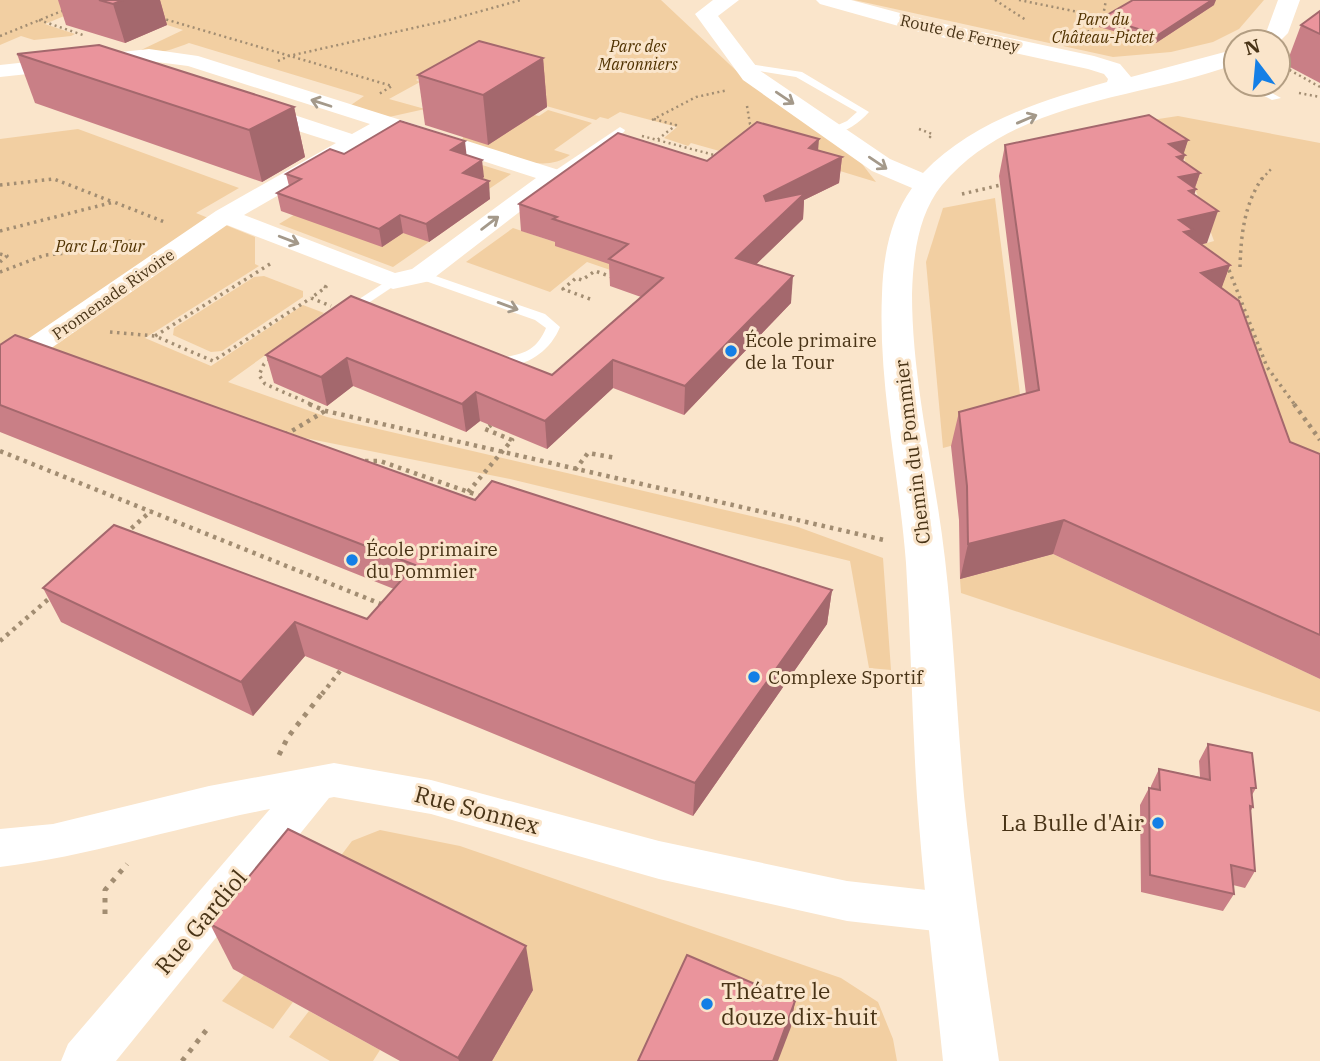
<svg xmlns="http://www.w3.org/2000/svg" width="1320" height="1061" viewBox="0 0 1320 1061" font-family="'IBM Plex Serif',serif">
  <rect width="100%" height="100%" fill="#fae5cb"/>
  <!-- green -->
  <g fill="#f2cfa2">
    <path d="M 0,0 L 661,0 L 744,78 L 859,160 L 876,182 L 817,164 L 723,152 L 691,143 L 688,146 L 664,138 L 677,127 L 620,112 L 608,119 L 600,117 L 596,120 L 454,80 L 426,75 L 416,80 L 420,82 L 389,99 L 425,109 L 389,117 L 351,105 L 364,96 L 189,43 C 173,49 158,56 141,50 L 183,30 L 113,8 L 81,9 L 45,24 L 75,34 L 71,36 L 34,40 L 21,36 L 0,45 Z"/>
    <path d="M 854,0 L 1264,0 L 1239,29 L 1213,42 L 1171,52 L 1113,57 Z"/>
    <path d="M 548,110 L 592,123 L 554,150 L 570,155 C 541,177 493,150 462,140 L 466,129 L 504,134 L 534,115 L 539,116 Z"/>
    <path d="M 1178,116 L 1320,143 L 1320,495 L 1274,477 L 1197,246 L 1214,241 L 1178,141 L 1060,134 Z"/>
    <path d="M 78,129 L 239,188 L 196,213 L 255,237 L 255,264 L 259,266 L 145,338 L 211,366 L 303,305 L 324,313 L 228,382 L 327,417 L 798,527 L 883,558 L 891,670 L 869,668 L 850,561 L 510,479 L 305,438 L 211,410 L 0,365 L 0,139 Z"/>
    <path d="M 412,143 L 511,174 L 418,237 L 429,242 L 393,267 L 279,224 Z"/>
    <path d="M 995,198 L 1024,426 L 943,448 L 926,262 L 943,208 Z"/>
    <path d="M 513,228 L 558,243 L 593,233 L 622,274 L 587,262 L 550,292 L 466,262 Z"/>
    <path d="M 264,276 L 303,291 L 303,297 L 222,351 L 211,352 L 173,335 L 174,328 L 254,277 Z"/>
    <path d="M 1053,554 L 1320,679 L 1320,712 L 961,593 L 960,579 Z"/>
    <path d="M 380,830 L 460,846 L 841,978 L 878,1002 L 893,1039 L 897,1061 L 492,1061 L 533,990 L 321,882 L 352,841 Z"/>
    <path d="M 244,975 L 293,1002 L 273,1029 L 222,1001 Z"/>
    <path d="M 309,1011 L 380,1050 L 373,1061 L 330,1061 L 289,1037 Z"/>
  </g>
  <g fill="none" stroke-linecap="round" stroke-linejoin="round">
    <!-- path-far3 -->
    <g stroke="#a28d72" stroke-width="2.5" stroke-dasharray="2 3.5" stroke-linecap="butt">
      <path d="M 995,0 L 1026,20"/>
      <path d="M 1019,0 L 1103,17"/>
      <path d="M 161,18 L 392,86 L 379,94"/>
      <path d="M 39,20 L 83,35"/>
      <path d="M 0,36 L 67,9"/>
      <path d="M 1084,36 L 1103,16 L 1106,0"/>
      <path d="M 278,61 L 289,56 L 449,20 L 521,0"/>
      <path d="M 1283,62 L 1279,64 L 1320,87"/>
      <path d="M 1299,93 L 1320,97"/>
      <path d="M 747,106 L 750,124 L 756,129"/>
      <path d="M 654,119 L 676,125 L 657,140"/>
      <path d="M 652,120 L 696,97 L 728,90"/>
      <path d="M 919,129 L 932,134 L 930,137 L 933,138"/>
      <path d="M 642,136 L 718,156"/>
      <path d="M 1262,179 L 1272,168"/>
    </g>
    <!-- path-far2 -->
    <g stroke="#a28d72" stroke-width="3.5" stroke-dasharray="2.5 4.5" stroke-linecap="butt">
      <path d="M 0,185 L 54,179 L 113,202"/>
      <path d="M 962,194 L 1005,184"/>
      <path d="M 0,231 L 114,202 L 167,223"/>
      <path d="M 0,254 L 7,256 L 0,262"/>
      <path d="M 270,264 L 155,336 L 213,361 L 311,298"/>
      <path d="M 1240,267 C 1241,235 1244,204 1263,177"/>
      <path d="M 1229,270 L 1267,367 L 1295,405"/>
      <path d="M 0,272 L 45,255 L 99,250 L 134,240"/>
      <path d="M 324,286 L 326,287 L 311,298 L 331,306"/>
      <path d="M 590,299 L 563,289 L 576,278 L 582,280 L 595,271 L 612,277"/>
      <path d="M 110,332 L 155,336"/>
      <path d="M 270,360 L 264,364 L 259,375 L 265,384 L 313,405"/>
    </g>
    <!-- path-far1 -->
    <g stroke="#a28d72" stroke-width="4.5" stroke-dasharray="3.5 5" stroke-linecap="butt">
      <path d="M 309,404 L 326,411 L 884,540"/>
      <path d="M 1294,404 L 1320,440"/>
      <path d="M 285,435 L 325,411"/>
      <path d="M 0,451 L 386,606"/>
      <path d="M 365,461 L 380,461 L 483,497"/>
      <path d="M 575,470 L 588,453 L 616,458"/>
      <path d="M 468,492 L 512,440 L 485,429 L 491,425"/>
      <path d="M 125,534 L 151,511"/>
      <path d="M 0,641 L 52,596"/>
      <path d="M 322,694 L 344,666"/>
    </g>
    <!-- path -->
    <g stroke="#a28d72" stroke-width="5" stroke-dasharray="4.5 7" stroke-linecap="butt">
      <path d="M 279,755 L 288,737 L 323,692"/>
      <path d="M 105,914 L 105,890 L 127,864"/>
      <path d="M 182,1061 L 208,1028"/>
    </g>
    <!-- lane -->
    <g fill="#fff" fill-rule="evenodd">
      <path d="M 1218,60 L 1224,60 L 1236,68 L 1236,76 L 1218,64 Z"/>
      <path d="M 743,63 L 802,72 L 869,112 C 859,123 845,134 829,133 L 829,129 L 847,121 L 857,112 L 796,77 L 740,68 L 738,66 Z"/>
      <path d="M 1242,84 L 1255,84 L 1281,98 L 1272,100 Z"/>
      <path d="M 620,127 L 625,130 L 624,132 L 558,178 L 550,178 L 550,174 Z"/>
      <path d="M 421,271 L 545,314 L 560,327 C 549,354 521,371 492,365 L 490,362 L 492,359 C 517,355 535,355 546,328 L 535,320 L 417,278 L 417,272 Z"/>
      <path d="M 393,277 L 397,278 L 397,284 L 361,308 L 351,308 L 350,305 Z"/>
    </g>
    <!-- street -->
    <g fill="#fff" fill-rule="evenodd">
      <path d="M 149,49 L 198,56 L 562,171 L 566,176 L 430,281 L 393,289 L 227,225 L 10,377 L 0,380 L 0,358 L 216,211 L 336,143 L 248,115 L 245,110 L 248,105 L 264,105 L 352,134 L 370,124 L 188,66 L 149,61 L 0,77 L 0,65 ZM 390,131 L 536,178 L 412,269 L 395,273 L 244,215 Z"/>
      <path d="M 334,763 L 431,780 L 659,841 L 847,881 L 953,893 L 969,899 L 975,913 L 969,927 L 953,933 L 847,921 L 659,879 L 431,814 L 334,797 L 329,798 L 116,1061 L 61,1061 L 68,1044 L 270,809 C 180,826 92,856 0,867 L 0,829 L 53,824 L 209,786 Z"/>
    </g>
    <!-- secondary -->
    <g fill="#fff" fill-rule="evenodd">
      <path d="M 713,0 L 739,0 L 718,16 L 759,70 L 890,159 L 923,173 C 972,122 1040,101 1107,82 L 1108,79 L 1104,74 L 1088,69 L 927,34 L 820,4 L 816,0 L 851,0 L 930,21 L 1094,56 L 1120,64 L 1131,77 L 1236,49 L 1236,64 C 1138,100 1015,99 942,185 C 918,214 913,257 912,294 C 912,383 935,471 945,559 C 954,638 957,717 964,796 C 973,884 986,973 999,1061 L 943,1061 C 934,973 923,885 917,797 C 912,719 911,641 906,563 C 899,473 878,384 882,294 C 883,257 890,219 912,188 L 872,171 L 743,80 L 695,14 Z"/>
      <path d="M 1278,0 L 1300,0 L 1288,33 L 1278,43 L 1255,42 L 1267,30 Z"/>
    </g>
  </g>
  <!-- wall -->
  <g fill="#c97f86">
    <path d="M 58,0 L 160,0 L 167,25 L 125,43 L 66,25 Z"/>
    <path d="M 1214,5 L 1156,43 L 1099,27 L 1102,18 Z"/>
    <path d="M 1320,11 L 1320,83 L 1286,65 L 1301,25 Z"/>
    <path d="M 17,54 L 294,107 L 305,157 L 262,182 L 35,103 Z"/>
    <path d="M 543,58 L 547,107 L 488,145 L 425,125 L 418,75 Z"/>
    <path d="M 1188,140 L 1183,154 L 1183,161 L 1200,173 L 1195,188 L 1194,195 L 1207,243 L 1201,244 L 1230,265 L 1221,288 L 1290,442 L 1320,454 L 1320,679 L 1053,554 L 960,579 L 959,520 L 951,446 L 959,412 L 1026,394 L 999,176 L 1005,145 Z"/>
    <path d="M 818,150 L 842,157 L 839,183 L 804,200 L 803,219 L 756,264 L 791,303 L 684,415 L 613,388 L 547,449 L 480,421 L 466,432 L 353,386 L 327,406 L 274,383 L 266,355 L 351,296 L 552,375 L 641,297 L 610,286 L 609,264 L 555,246 L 555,242 L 521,231 L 519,204 L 707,161 Z"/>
    <path d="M 344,154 L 466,155 L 484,177 L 482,179 L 490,199 L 429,242 L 403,233 L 382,247 L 281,211 L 277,193 L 289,186 L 286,174 Z"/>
    <path d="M 0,345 L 475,500 L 832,590 L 827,624 L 693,816 L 305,656 L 253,716 L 61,622 L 43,588 L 367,619 L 394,589 L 0,432 Z"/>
    <path d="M 1208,744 L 1256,788 L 1252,795 L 1253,807 L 1250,812 L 1255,871 L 1245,888 L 1233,885 L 1234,894 L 1223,911 L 1141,892 L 1140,805 L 1149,788 L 1151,789 L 1151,786 L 1159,769 L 1200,777 L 1199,761 Z"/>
    <path d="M 210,924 L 533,990 L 492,1061 L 400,1061 L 233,969 Z"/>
  </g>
  <!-- shaded-wall -->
  <g fill="#a4686d">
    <path d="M 123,0 L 160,0 L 167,25 L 125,43 L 113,4 Z"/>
    <path d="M 1212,0 L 1216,0 L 1214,5 L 1156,43 L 1158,35 Z"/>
    <path d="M 543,58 L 547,107 L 488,145 L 483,95 Z"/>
    <path d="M 294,107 L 305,157 L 262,182 L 249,130 Z"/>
    <path d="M 819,139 L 817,164 L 809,148 Z"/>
    <path d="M 1188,140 L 1183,156 L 1185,155 L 1175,186 L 1169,144 Z"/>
    <path d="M 465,141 L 467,159 L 451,150 Z"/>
    <path d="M 842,157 L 839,183 L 804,200 L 803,219 L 735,285 L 736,258 L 764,196 Z"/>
    <path d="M 482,160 L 484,177 L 465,190 L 463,173 Z"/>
    <path d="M 1200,173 L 1194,190 L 1196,189 L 1187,218 L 1218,211 L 1207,243 L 1187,248 L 1169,209 L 1179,177 Z"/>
    <path d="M 489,181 L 490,199 L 429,242 L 426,224 Z"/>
    <path d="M 400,215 L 403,233 L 382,247 L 379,229 Z"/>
    <path d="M 1230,265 L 1218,298 L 1201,273 Z"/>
    <path d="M 793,276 L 791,303 L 684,415 L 685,386 Z"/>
    <path d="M 347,358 L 353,386 L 327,406 L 321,377 Z"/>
    <path d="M 613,360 L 613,388 L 547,449 L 545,421 Z"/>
    <path d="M 476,392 L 480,421 L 466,432 L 462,404 Z"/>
    <path d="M 1064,520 L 1053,554 L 960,579 L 968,544 Z"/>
    <path d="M 832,590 L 827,624 L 693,816 L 695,783 Z"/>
    <path d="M 295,622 L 305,656 L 253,716 L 241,682 Z"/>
    <path d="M 526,946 L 533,990 L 492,1061 L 459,1061 L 458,1058 Z"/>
    <path d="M 795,1001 L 791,1027 L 778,1061 L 773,1061 Z"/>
  </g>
  <!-- building -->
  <g fill="#ea949c" stroke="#a4686d" stroke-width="2">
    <path d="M 99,0 L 123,0 L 113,4 Z"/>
    <path d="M 1133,0 L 1212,0 L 1158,35 L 1102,18 Z"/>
    <path d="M 1320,11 L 1320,34 L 1301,25 Z"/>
    <path d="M 479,41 L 543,58 L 483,95 L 418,75 Z"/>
    <path d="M 99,45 L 294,107 L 249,130 L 17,54 Z"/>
    <path d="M 1149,115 L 1188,140 L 1169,144 L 1185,155 L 1177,157 L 1200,173 L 1179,177 L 1196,189 L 1189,191 L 1218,211 L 1179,220 L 1193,230 L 1184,232 L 1230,265 L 1201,273 L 1239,301 L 1290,442 L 1320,454 L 1320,635 L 1064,520 L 968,544 L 967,486 L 959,412 L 1039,390 L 1005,145 Z"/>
    <path d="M 400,121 L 465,141 L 451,150 L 482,160 L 463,173 L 489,181 L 426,224 L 400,215 L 379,229 L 277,193 L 301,179 L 286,174 L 330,149 L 344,154 Z"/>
    <path d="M 757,122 L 819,139 L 809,148 L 842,157 L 764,196 L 766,201 L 805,193 L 736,258 L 793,276 L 685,386 L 613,360 L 545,421 L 476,392 L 462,404 L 347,358 L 321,377 L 266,355 L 351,296 L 552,375 L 663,278 L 609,259 L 628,244 L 553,219 L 557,217 L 519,204 L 618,133 L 707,161 Z"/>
    <path d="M 15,335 L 475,500 L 492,481 L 832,590 L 695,783 L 295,622 L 241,682 L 43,588 L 114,525 L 367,619 L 415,565 L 0,405 L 0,345 Z"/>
    <path d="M 1208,744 L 1252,753 L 1256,788 L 1251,788 L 1253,807 L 1250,806 L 1255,871 L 1231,865 L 1234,894 L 1150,875 L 1149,788 L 1160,790 L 1159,769 L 1210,780 Z"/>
    <path d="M 288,829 L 526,946 L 458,1058 L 210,924 Z"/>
    <path d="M 687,955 L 795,1001 L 773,1061 L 638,1061 Z"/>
  </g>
  <!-- one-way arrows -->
  <defs><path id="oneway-shaft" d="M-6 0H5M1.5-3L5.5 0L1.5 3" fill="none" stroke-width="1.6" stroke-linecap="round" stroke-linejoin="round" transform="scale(1.75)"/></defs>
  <g stroke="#a4998a">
    <use href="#oneway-shaft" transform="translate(785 98) rotate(34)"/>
    <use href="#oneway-shaft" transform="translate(321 103) rotate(-162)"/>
    <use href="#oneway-shaft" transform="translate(1027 119) rotate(-23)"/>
    <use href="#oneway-shaft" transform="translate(878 163) rotate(34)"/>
    <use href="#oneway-shaft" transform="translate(490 223) rotate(-37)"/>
    <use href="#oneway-shaft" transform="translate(289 240) rotate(21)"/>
    <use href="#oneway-shaft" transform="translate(508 306) rotate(20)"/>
  </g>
  <!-- markers -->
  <g fill="#147fe6" stroke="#fae5cb" stroke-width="2.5">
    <circle cx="731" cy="351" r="7"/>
    <circle cx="352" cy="560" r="7"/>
    <circle cx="754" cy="677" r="7"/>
    <circle cx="1158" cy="823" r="7"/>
    <circle cx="707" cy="1004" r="7"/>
  </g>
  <g text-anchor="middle" stroke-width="6" stroke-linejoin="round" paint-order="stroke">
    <!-- far-park labels -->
    <g font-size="16" font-style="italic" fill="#503200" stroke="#fae5cb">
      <text x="1103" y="25">Parc du<tspan x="1103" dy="18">Château-Pictet</tspan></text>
      <text x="638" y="52">Parc des<tspan x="638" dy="18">Maronniers</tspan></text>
      <text x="100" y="252">Parc La Tour</text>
    </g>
    <!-- far-street labels -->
    <g font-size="16" fill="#483316" stroke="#fae5cb">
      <text transform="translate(960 33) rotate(13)" y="6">Route de Ferney</text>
      <text transform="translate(113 294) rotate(-35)" y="6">Promenade Rivoire</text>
    </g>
    <!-- poi labels -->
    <g font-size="19" fill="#483316" stroke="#fae5cb" text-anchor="start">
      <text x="745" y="347">École primaire<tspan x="745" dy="22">de la Tour</tspan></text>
      <text x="366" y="556">École primaire<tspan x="366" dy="22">du Pommier</tspan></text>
      <text x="768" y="684">Complexe Sportif</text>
    </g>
    <!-- street labels -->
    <g font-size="19" fill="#483316" stroke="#fae5cb">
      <text transform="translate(912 452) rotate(-97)" y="7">Chemin du Pommier</text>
    </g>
    <!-- near-street labels -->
    <g font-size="23" fill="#483316" stroke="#fae5cb">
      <text transform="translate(477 810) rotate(15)" y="8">Rue Sonnex</text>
      <text transform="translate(201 922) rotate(-50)" y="8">Rue Gardiol</text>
    </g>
    <!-- near-poi labels -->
    <g font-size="23" fill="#483316" stroke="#fae5cb" text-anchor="end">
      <text x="1144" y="831">La Bulle d'Air</text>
      <text x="721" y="999" text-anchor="start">Théatre le<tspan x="721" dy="26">douze dix-huit</tspan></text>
    </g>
  </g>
  <!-- north arrow -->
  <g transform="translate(1257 63) rotate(344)"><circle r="33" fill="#fae5cb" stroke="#b39e83" stroke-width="2"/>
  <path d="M0-5L12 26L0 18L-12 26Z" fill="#147fe6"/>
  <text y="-10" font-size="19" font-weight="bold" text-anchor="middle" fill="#483316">N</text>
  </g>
</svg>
